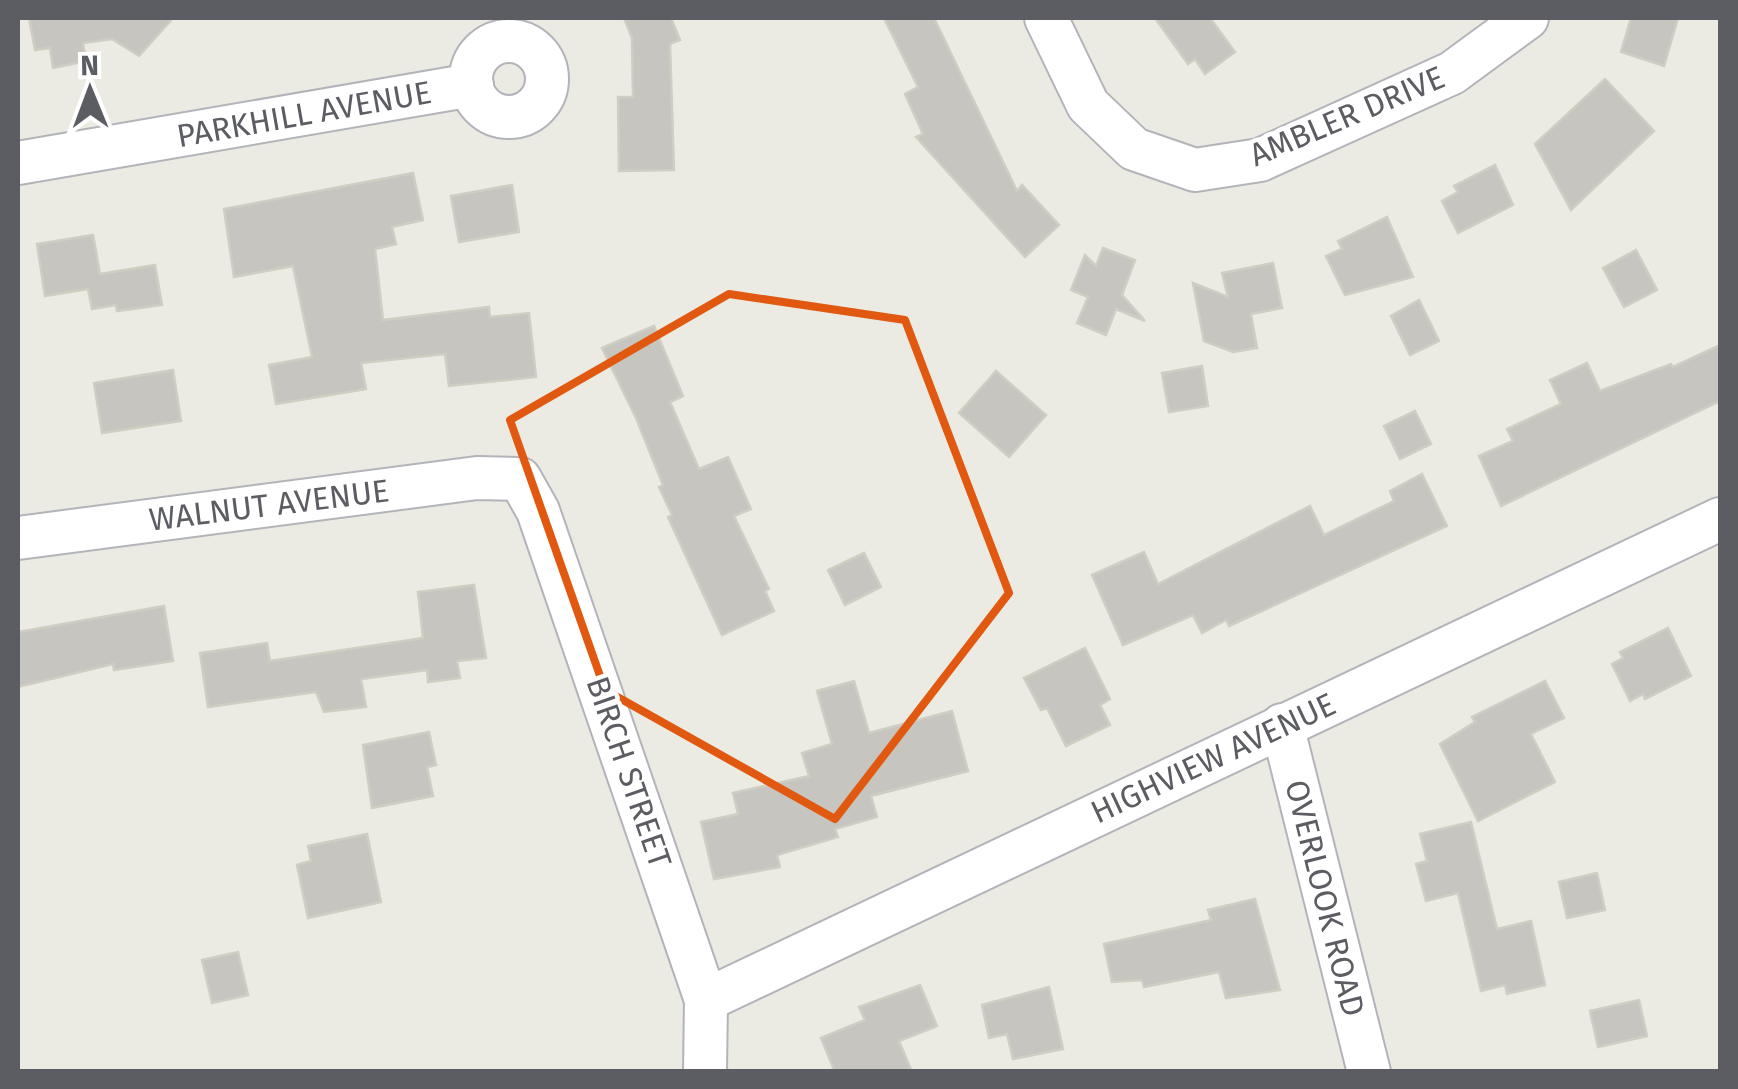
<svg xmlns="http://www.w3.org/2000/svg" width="1738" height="1089" viewBox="0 0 1738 1089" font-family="'Fira Sans',sans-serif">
  <rect width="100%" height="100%" fill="#ecebe3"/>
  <!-- building -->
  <g fill="#c7c5c0" stroke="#d0cdc2" stroke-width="2.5">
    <path d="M 29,18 L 173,18 L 139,56 L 112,39 L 83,43 L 86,61 L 53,68 L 50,48 L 35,50 Z"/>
    <path d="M 624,18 L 671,18 L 680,40 L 670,44 L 674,170 L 619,171 L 618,97 L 633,97 L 632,38 Z"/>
    <path d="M 884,18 L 934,18 L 1017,191 L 1022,185 L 1059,225 L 1025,257 L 916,137 L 923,134 L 905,94 L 918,87 Z"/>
    <path d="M 1155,18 L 1210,18 L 1235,52 L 1205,74 L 1195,59 L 1188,64 Z"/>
    <path d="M 1631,18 L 1678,18 L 1664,66 L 1621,52 Z"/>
    <path d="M 1605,79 L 1654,131 L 1571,210 L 1535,144 Z"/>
    <path d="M 1495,165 L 1513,205 L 1458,233 L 1442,201 L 1458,192 L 1454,186 Z"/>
    <path d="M 413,173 L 423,220 L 392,227 L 396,244 L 375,249 L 383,320 L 489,307 L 490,317 L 529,313 L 536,377 L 449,386 L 445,354 L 361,363 L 366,389 L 276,404 L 269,365 L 312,357 L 293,266 L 234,277 L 224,209 Z"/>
    <path d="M 512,185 L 519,232 L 459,242 L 451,196 Z"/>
    <path d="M 1387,217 L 1413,277 L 1345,295 L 1326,256 L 1342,249 L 1338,241 Z"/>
    <path d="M 93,235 L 100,274 L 155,265 L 162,305 L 117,311 L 116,305 L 92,309 L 88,289 L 45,296 L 37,244 Z"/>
    <path d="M 1103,248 L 1135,260 L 1122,295 L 1145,321 L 1116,309 L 1106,335 L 1077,323 L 1088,297 L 1071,290 L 1085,255 L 1096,266 Z"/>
    <path d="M 1636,250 L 1657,290 L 1624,307 L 1603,268 Z"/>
    <path d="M 1273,263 L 1282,308 L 1251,314 L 1257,348 L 1233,352 L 1204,341 L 1193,283 L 1228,297 L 1222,273 Z"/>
    <path d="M 1419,300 L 1439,341 L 1410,355 L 1391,316 Z"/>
    <path d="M 654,326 L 683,396 L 670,402 L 699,469 L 728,457 L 751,509 L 734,516 L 769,589 L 765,591 L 774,611 L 722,635 L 668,517 L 672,515 L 659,487 L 663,485 L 636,418 L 602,348 Z"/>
    <path d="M 1720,345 L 1720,401 L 1501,506 L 1479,456 L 1513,441 L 1507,429 L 1561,404 L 1550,380 L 1587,363 L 1600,391 L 1671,364 L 1673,367 Z"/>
    <path d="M 1202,366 L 1208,406 L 1169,412 L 1162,373 Z"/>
    <path d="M 173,370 L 181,421 L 102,433 L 94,383 Z"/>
    <path d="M 996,371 L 1046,415 L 1009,457 L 959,413 Z"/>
    <path d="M 1415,411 L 1431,444 L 1400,459 L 1384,426 Z"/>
    <path d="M 1422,474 L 1447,526 L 1229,626 L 1226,620 L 1202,633 L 1193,615 L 1123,645 L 1092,575 L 1144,552 L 1158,584 L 1310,506 L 1324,535 L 1394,501 L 1390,491 Z"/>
    <path d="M 864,553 L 881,587 L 845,605 L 828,570 Z"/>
    <path d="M 474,585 L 486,658 L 457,661 L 460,678 L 428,682 L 427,670 L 361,679 L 366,707 L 324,712 L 316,692 L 208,707 L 200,653 L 267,643 L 270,661 L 423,638 L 418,592 Z"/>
    <path d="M 164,606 L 173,661 L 114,670 L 113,664 L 18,687 L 18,632 Z"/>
    <path d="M 1668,628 L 1691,676 L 1645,699 L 1643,694 L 1630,701 L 1612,664 L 1623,658 L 1620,652 Z"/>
    <path d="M 1085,648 L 1110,699 L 1100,705 L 1110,725 L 1066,746 L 1047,708 L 1041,710 L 1024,678 Z"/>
    <path d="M 854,681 L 869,733 L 952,711 L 968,771 L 871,796 L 877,817 L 835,829 L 838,837 L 777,855 L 780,867 L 714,879 L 701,822 L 738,814 L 733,793 L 809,776 L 802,753 L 832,744 L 817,691 Z"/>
    <path d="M 1545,681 L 1564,718 L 1531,734 L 1555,782 L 1478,821 L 1440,744 L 1475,722 L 1472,717 Z"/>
    <path d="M 429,732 L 436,765 L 427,767 L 433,796 L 372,808 L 363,745 Z"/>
    <path d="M 1471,822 L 1497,929 L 1531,921 L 1545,985 L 1507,994 L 1505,985 L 1481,991 L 1458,893 L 1426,901 L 1416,864 L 1427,861 L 1420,834 Z"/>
    <path d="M 367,834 L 381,902 L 308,918 L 297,865 L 311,861 L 308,846 Z"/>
    <path d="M 1597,873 L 1605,910 L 1567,918 L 1559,882 Z"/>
    <path d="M 1255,899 L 1280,990 L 1226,998 L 1219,972 L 1144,987 L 1142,980 L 1112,982 L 1104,944 L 1211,920 L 1208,910 Z"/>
    <path d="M 238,952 L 248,995 L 212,1003 L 202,960 Z"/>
    <path d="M 920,985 L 937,1026 L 899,1041 L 912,1072 L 835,1072 L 821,1038 L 865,1020 L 859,1007 Z"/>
    <path d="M 1049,987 L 1063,1049 L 1013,1059 L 1007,1034 L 989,1038 L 982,1005 Z"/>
    <path d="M 1639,1000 L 1647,1036 L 1598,1047 L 1590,1011 Z"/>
  </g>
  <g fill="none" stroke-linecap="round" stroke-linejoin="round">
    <defs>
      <g id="minor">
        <path d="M 1046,18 L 1088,105 L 1134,149 L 1195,170 L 1260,160 L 1452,73 L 1527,18"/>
        <circle cx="509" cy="79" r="38"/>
        <path d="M 18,163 L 472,85"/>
        <path d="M 18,538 L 477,478 L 520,479 L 538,511 L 706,1000 L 705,1072"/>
        <path d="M 1282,725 L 1369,1072"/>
        <path d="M 706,1000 L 1720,519"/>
      </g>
    </defs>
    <!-- minor casing -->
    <use href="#minor" stroke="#b3b4b9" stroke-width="46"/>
    <!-- minor -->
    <use href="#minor" stroke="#fff" stroke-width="42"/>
  </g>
  <!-- marked area -->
  <path fill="none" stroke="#e15910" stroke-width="8" stroke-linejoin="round" d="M 729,294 L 905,320 L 1009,593 L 835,819 L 605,690 L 510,420 Z"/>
  <g text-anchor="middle" stroke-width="9" stroke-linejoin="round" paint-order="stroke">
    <!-- street labels -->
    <g font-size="32" fill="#5b5d62" stroke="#fff">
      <text transform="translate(304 114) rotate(-10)" y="11">PARKHILL AVENUE</text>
      <text transform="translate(1347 116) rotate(-23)" y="11">AMBLER DRIVE</text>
      <text transform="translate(269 505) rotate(-7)" y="11">WALNUT AVENUE</text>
      <text transform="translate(1213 758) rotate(-25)" y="11">HIGHVIEW AVENUE</text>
      <text transform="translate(629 772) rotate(71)" y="11">BIRCH STREET</text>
      <text transform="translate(1325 898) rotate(76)" y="11">OVERLOOK ROAD</text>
    </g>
  </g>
  <!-- border -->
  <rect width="1738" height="1089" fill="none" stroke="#5b5d62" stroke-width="40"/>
  <!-- north arrow -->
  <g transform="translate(90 90) rotate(359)" stroke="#ffffff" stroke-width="8" paint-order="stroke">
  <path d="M0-8L18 38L0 25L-18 38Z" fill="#5b5d62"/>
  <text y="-15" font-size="28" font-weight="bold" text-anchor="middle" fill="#5b5d62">N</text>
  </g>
</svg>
